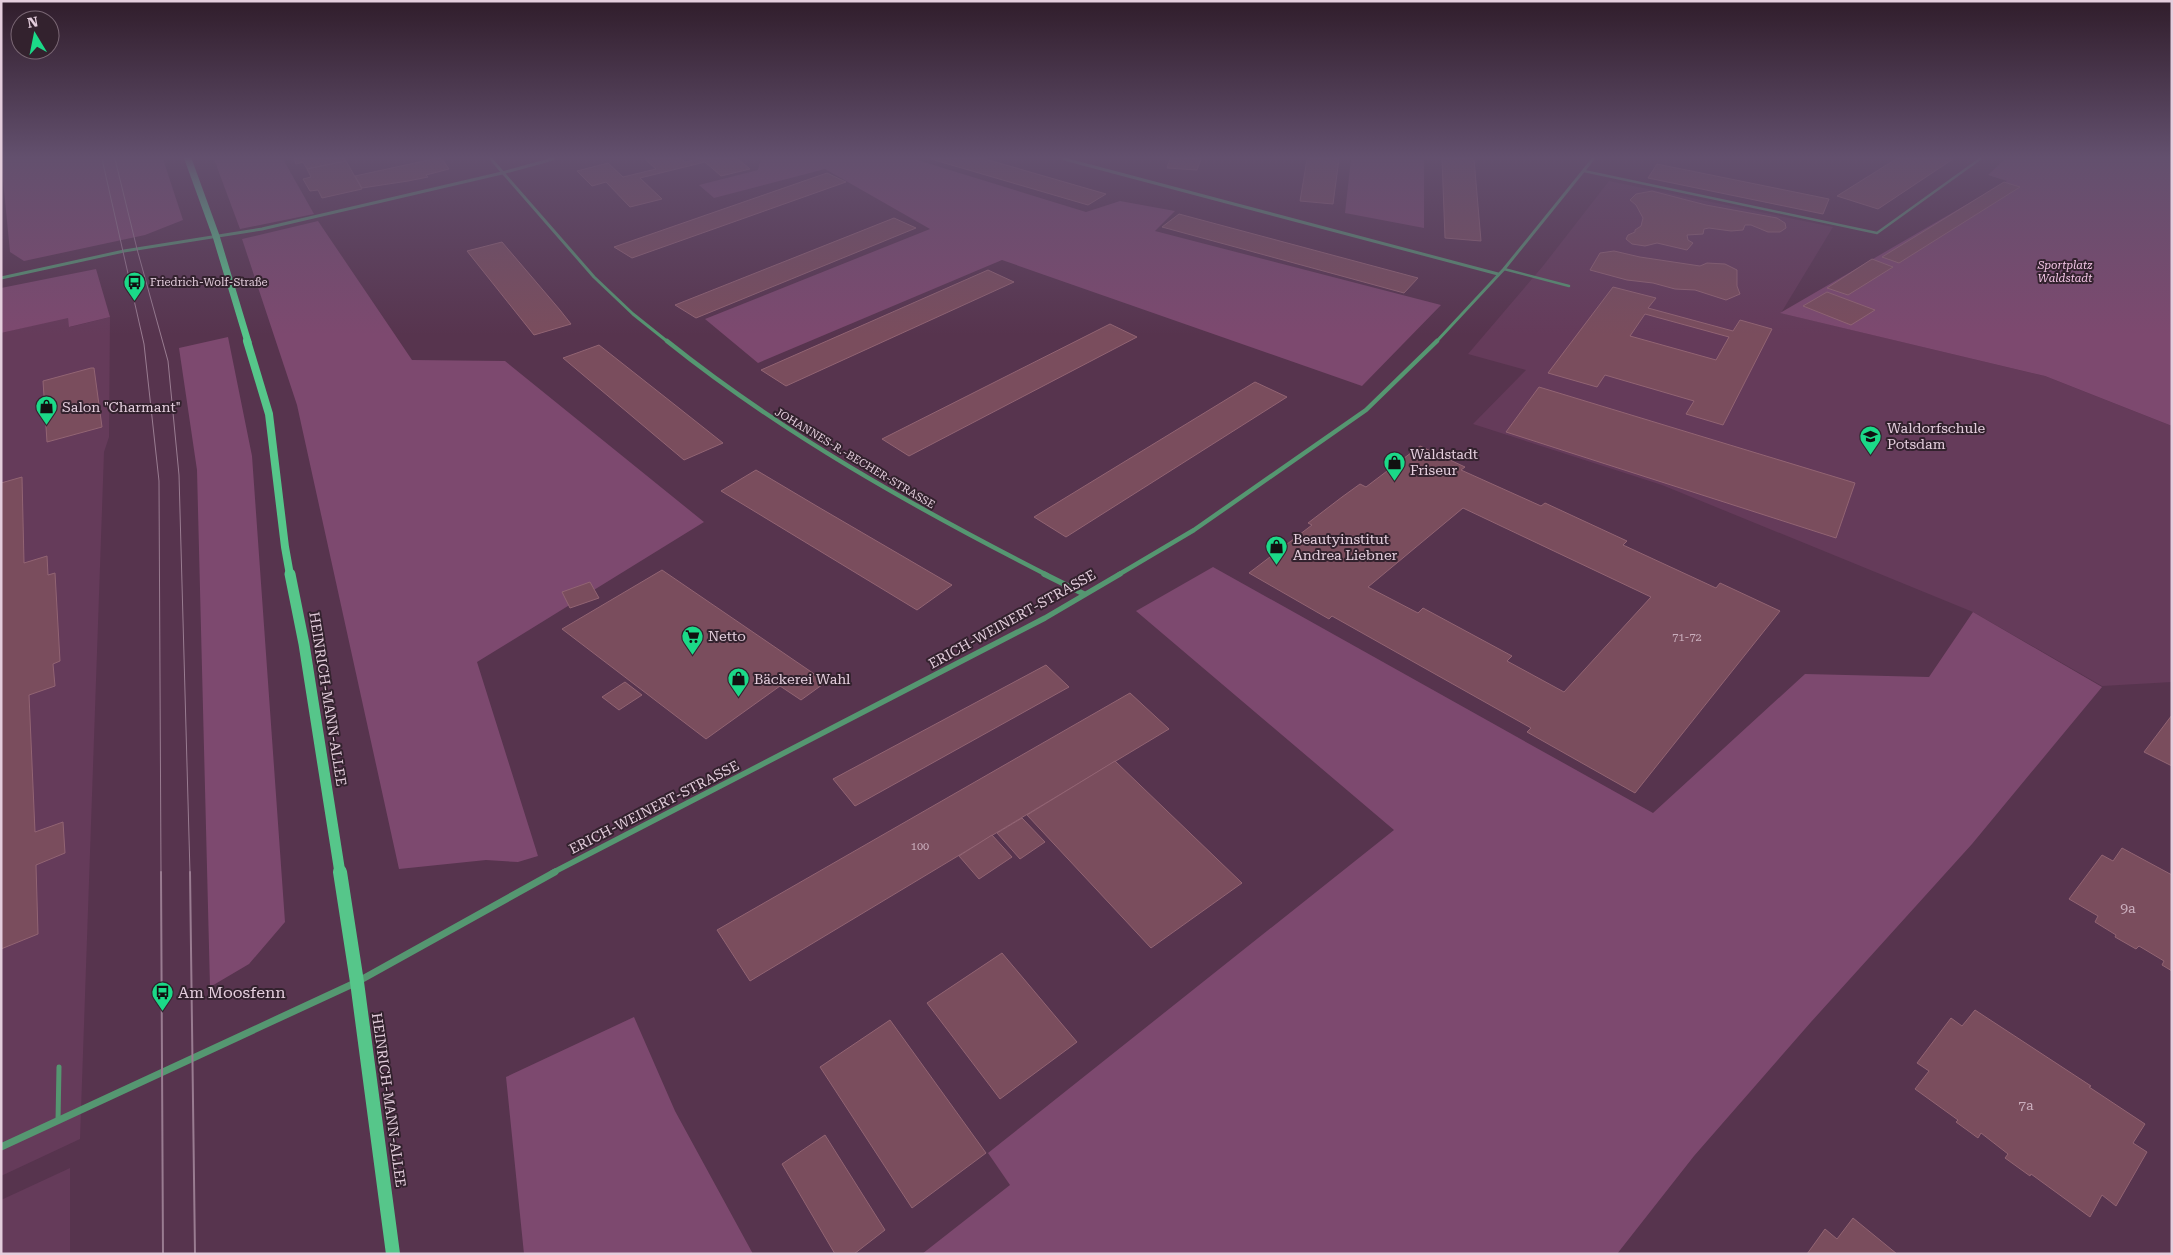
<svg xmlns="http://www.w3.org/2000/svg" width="2173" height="1255" viewBox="0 0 2173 1255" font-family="'Roboto Serif',serif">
  <rect width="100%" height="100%" fill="#57344e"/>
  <!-- built -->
  <g fill="#653b5a">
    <path d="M 1609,181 L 1833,227 L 1781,313 L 2045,376 L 2172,426 L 2172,682 L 2102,686 L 1973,612 L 1662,485 L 1473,424 L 1526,370 L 1468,354 L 1543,266 Z"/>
    <path d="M 68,317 L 70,327 L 110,317 L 109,437 L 104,452 L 80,1139 L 1,1176 L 1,333 Z"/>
    <path d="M 70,1168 L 70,1254 L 1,1254 L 1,1200 Z"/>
  </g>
  <!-- green -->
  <g fill="#7d496f">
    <path d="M 1,159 L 163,159 L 183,220 L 145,235 L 24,261 L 10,252 Z"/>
    <path d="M 214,159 L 283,159 L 314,214 L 240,229 Z"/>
    <path d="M 761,159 L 914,159 L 1086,212 L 1120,201 L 1175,211 L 1155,231 L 1441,305 L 1362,386 L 1002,260 L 758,363 L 705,319 L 930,229 L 825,169 L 714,198 L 699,185 L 758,170 Z"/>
    <path d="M 1351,159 L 1424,159 L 1424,228 L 1345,213 Z"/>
    <path d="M 2005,159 L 2172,159 L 2172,426 L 2045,376 L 1780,313 L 2007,181 L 1988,175 Z"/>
    <path d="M 318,221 L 412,360 L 505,361 L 704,522 L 477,662 L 538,856 L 518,862 L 486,860 L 399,869 L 297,405 L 242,239 Z"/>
    <path d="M 96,269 L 110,317 L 69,327 L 68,318 L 1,333 L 1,288 Z"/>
    <path d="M 228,337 L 252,456 L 285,922 L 249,964 L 210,987 L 197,470 L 179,348 Z"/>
    <path d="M 1213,567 L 1653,813 L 1805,674 L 1929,677 L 1973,612 L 2102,687 L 1972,844 L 1811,1022 L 1694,1156 L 1617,1254 L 922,1254 L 1010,1185 L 988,1153 L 1394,830 L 1136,611 Z"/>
    <path d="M 634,1017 L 675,1111 L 753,1254 L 524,1254 L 506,1077 Z"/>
  </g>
  <!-- building -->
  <g fill="#7a4d5d" stroke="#926473" fill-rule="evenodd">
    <path d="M 294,159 L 345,159 L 346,161 L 307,169 L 303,162 L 296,164 Z"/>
    <path d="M 433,159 L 442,159 L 449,169 L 426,175 L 428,177 L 408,181 L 362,188 L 355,176 Z"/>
    <path d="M 645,159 L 682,159 L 685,162 L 698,159 L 738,159 L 750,169 L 721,176 L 705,162 L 640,178 L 662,199 L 630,207 L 606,182 L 592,186 L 577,171 L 608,163 L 623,177 L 656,169 Z"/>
    <path d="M 931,159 L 985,159 L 1106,194 L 1088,205 Z"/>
    <path d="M 1170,159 L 1201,159 L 1197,170 L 1167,168 Z"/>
    <path d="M 1307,159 L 1339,159 L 1333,204 L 1300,201 Z"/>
    <path d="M 1442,159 L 1474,159 L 1481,241 L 1445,238 Z"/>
    <path d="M 1896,159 L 1953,159 L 1878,209 L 1837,196 Z"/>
    <path d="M 346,161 L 362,189 L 322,198 L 318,190 L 310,191 L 303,179 L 311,177 L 307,169 Z"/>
    <path d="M 1657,164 L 1829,199 L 1823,214 L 1648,178 Z"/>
    <path d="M 827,173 L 846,182 L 632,258 L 614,247 Z"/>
    <path d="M 2004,182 L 2020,187 L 1899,263 L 1882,257 Z"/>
    <path d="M 1652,191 L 1706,205 L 1777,218 L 1785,223 L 1786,228 L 1780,232 L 1768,232 L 1751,225 L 1745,225 L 1743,230 L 1731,231 L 1709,228 L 1704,229 L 1703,234 L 1687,235 L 1688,240 L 1693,243 L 1687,250 L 1657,243 L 1645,246 L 1632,244 L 1626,239 L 1628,235 L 1635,232 L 1635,230 L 1641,226 L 1643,218 L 1636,205 L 1630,200 L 1636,194 Z"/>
    <path d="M 1179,214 L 1418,278 L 1404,293 L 1162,227 Z"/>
    <path d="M 894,218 L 916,228 L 696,318 L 675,305 Z"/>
    <path d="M 502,242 L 560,310 L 571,324 L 534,335 L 467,251 Z"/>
    <path d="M 1614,251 L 1640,257 L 1700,266 L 1707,263 L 1725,264 L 1737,270 L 1737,286 L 1740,294 L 1726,300 L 1695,290 L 1675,289 L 1653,283 L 1627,280 L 1590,270 L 1600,253 Z"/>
    <path d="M 1872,259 L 1893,267 L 1848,295 L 1827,288 Z"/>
    <path d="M 988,270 L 1014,282 L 786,386 L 761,370 Z"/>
    <path d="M 1613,287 L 1656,298 L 1648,308 L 1733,331 L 1740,320 L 1772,329 L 1723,425 L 1686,414 L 1694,401 L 1605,375 L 1597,387 L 1548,373 ZM 1645,314 L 1729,337 L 1716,360 L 1630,336 Z"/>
    <path d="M 1827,292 L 1875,310 L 1851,325 L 1803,306 Z"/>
    <path d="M 1110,324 L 1137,337 L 909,456 L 882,439 Z"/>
    <path d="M 599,345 L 670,401 L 723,443 L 684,460 L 563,358 Z"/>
    <path d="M 91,368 L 94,368 L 102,427 L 47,442 L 43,381 Z"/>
    <path d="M 1255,382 L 1287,397 L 1066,537 L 1034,517 Z"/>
    <path d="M 1539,387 L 1855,483 L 1836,538 L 1506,432 Z"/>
    <path d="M 1420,446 L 1465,467 L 1461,470 L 1541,506 L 1545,503 L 1627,541 L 1623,545 L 1716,588 L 1720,583 L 1780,611 L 1635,793 L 1527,732 L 1531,728 L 1332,616 L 1329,619 L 1249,573 L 1312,525 L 1308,523 L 1342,497 L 1360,484 L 1366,487 ZM 1463,508 L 1651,597 L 1564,692 L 1507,661 L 1512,656 L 1423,608 L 1418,613 L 1368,587 Z"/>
    <path d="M 756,470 L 820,508 L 952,585 L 917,610 L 721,491 Z"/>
    <path d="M 22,477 L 24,563 L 47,556 L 48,575 L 55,573 L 60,661 L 53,664 L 55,686 L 29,695 L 35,832 L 63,822 L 65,853 L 36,865 L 38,934 L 1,949 L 1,483 Z"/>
    <path d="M 662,570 L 826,682 L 801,700 L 780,686 L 706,739 L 562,629 Z"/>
    <path d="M 590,582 L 599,598 L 570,608 L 562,592 Z"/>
    <path d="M 1046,665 L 1069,687 L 855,806 L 833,779 Z"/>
    <path d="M 625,682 L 642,695 L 619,710 L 602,697 Z"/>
    <path d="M 1130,693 L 1169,729 L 750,981 L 717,930 Z"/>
    <path d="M 2172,715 L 2172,766 L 2144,752 Z"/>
    <path d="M 1115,761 L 1242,883 L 1151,948 L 1027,815 Z"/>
    <path d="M 1022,818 L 1045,842 L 1020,859 L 997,833 Z"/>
    <path d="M 992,835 L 1012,857 L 979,879 L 959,856 Z"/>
    <path d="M 2122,848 L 2172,875 L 2172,971 L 2162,965 L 2164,961 L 2139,946 L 2136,949 L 2115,937 L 2116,935 L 2095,922 L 2098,916 L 2069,899 L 2102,855 L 2113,861 Z"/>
    <path d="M 1002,953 L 1077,1042 L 1000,1099 L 927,1003 Z"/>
    <path d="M 1975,1010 L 2091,1086 L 2089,1087 L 2145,1124 L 2133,1143 L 2147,1152 L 2116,1206 L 2102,1195 L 2090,1217 L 2031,1174 L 2030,1176 L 2005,1158 L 2008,1154 L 1981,1133 L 1978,1138 L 1956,1122 L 1958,1120 L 1915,1089 L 1929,1071 L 1917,1063 L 1951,1018 L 1962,1026 Z"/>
    <path d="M 890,1020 L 986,1153 L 912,1208 L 820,1067 Z"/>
    <path d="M 825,1135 L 885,1230 L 854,1254 L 835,1254 L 782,1164 Z"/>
    <path d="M 1853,1218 L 1897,1254 L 1807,1254 L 1825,1229 L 1837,1239 Z"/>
  </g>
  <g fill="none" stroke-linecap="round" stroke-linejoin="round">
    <!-- lane-far1 -->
    <g stroke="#559771" stroke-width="2.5">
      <path d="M 1584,171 L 1877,233 L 1980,159"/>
      <path d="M 1504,269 L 1569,286"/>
    </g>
    <!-- lane -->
    <path stroke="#559771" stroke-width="5" d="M 58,1121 L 59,1067"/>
    <!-- street-far3 -->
    <g stroke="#559771" stroke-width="3">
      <path d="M 491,159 L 594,277 L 633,314 L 668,342"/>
      <path d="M 1064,159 L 1498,274"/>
      <path d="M 1,278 L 124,251 L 262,229 L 502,173 L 553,159"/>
      <path d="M 1436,342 L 1504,269 L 1593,159"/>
    </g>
    <!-- street-far2 -->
    <g stroke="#559771" stroke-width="4.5">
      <path d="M 667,341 C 783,434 914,507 1047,575"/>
      <path d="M 1118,575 L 1194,530 L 1366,410 L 1437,341"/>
    </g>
    <!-- street-far1 -->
    <g stroke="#559771" stroke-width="5.5">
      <path d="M 1044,574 L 1084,594"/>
      <path d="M 552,873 L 1045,618 L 1120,574"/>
    </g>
    <!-- street -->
    <path stroke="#559771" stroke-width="7" d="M 1,1147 L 357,982 L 555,872"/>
    <!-- secondary-far3 -->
    <path stroke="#56c68a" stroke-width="7" d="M 188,159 L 216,236 L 248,342"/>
    <!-- secondary-far2 -->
    <path stroke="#56c68a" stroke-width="8" d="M 247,341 L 269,414 L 285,547 L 290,575"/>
    <!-- secondary-far1 -->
    <path stroke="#56c68a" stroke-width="11" d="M 290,574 L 304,644 L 340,873"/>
    <!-- secondary -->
    <path stroke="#56c68a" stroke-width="14" d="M 340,872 L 357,982 L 393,1254"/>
    <!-- tram-far1 -->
    <g stroke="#997c91" stroke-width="1">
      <path d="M 102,159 L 144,344 L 159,481 L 161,873"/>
      <path d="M 115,159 L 137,249 L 168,361 L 179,475 L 190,873"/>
    </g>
    <!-- tram -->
    <g stroke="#997c91" stroke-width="2">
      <path d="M 161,872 L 163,1254"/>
      <path d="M 190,872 L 195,1254"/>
    </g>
  </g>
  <!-- sky -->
  <linearGradient id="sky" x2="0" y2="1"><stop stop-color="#301d2b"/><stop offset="0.47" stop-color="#63506e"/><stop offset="1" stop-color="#63506e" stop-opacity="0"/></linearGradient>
  <rect width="2173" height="335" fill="url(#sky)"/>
  <!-- icons -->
  <defs>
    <symbol id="bus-pin" viewBox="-11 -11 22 30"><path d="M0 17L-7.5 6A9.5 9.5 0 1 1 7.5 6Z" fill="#1bd988" stroke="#33222e"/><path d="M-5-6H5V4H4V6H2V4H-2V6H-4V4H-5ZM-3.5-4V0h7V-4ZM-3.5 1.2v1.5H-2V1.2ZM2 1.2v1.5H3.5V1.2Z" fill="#111"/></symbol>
    <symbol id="shop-pin" viewBox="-11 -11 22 30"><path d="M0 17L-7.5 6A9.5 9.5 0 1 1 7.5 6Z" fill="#1bd988" stroke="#33222e"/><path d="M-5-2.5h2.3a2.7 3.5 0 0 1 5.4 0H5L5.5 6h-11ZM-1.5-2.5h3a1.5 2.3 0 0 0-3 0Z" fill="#111"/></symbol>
    <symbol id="school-pin" viewBox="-11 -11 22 30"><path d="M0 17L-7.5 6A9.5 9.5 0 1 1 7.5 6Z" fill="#1bd988" stroke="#33222e"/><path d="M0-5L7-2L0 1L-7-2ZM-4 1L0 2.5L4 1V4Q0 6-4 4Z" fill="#111"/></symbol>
    <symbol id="supermarket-pin" viewBox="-11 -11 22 30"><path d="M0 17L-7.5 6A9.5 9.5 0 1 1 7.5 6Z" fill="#1bd988" stroke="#33222e"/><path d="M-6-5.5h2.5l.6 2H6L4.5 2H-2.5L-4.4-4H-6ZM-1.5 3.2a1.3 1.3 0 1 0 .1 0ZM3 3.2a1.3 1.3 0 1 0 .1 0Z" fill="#111"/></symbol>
  </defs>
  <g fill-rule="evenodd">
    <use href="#bus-pin" x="122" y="270" width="25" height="34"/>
    <use href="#shop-pin" x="34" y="394" width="25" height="34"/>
    <use href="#school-pin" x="1858" y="424" width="25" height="34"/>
    <use href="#shop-pin" x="1382" y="450" width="25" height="34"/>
    <use href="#shop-pin" x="1264" y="534" width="25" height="34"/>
    <use href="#supermarket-pin" x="680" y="624" width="25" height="34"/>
    <use href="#shop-pin" x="726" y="666" width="25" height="34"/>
    <use href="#bus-pin" x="150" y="980" width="25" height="34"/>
  </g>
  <g text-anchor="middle" stroke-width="4" stroke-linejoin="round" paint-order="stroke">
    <!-- far-park labels -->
    <g font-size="11" font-style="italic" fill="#f5c6e7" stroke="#33222e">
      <text x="2065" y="269">Sportplatz<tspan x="2065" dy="13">Waldstadt</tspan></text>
    </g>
    <!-- far-poi labels -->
    <g font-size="11" fill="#e4cedd" stroke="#33222e" text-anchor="start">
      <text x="150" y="286">Friedrich-Wolf-Straße</text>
    </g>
    <!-- far-street labels -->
    <g font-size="11" fill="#e4cedd" stroke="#33222e">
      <text transform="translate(855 458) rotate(31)" y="4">JOHANNES-R.-BECHER-STRASSE</text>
    </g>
    <!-- number labels -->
    <g font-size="11" fill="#caaebd">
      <text x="1687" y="641">71-72</text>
      <text x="920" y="850">100</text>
    </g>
    <!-- poi labels -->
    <g font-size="14" fill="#e4cedd" stroke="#33222e" text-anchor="start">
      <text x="62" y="412">Salon "Charmant"</text>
      <text x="1887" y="433">Waldorfschule<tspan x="1887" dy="16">Potsdam</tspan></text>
      <text x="1410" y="459">Waldstadt<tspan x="1410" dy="16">Friseur</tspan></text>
      <text x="1293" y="544">Beautyinstitut<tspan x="1293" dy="16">Andrea Liebner</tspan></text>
      <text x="708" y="641">Netto</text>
      <text x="754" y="684">Bäckerei Wahl</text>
    </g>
    <!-- street labels -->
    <g font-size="14" fill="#e4cedd" stroke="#33222e">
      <text transform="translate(1012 619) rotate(-29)" y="5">ERICH-WEINERT-STRASSE</text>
      <text transform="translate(328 699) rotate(81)" y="5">HEINRICH-MANN-ALLEE</text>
      <text transform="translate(654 807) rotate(-27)" y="5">ERICH-WEINERT-STRASSE</text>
      <text transform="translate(389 1100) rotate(82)" y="5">HEINRICH-MANN-ALLEE</text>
    </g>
    <!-- near-number labels -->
    <g font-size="14" fill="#caaebd">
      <text x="2128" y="913">9a</text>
      <text x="2026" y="1110">7a</text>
    </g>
    <!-- near-poi labels -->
    <g font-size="16" fill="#e4cedd" stroke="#33222e" text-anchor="start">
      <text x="178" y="998">Am Moosfenn</text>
    </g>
  </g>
  <!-- border -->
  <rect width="2173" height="1255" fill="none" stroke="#e4cedd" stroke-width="5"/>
  <!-- north arrow -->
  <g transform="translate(35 35) rotate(350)"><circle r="24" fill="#33222e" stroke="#7a6774"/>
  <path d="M0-4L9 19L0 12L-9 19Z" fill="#1bd988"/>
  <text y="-8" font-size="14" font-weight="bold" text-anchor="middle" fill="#e4cedd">N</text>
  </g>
</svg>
